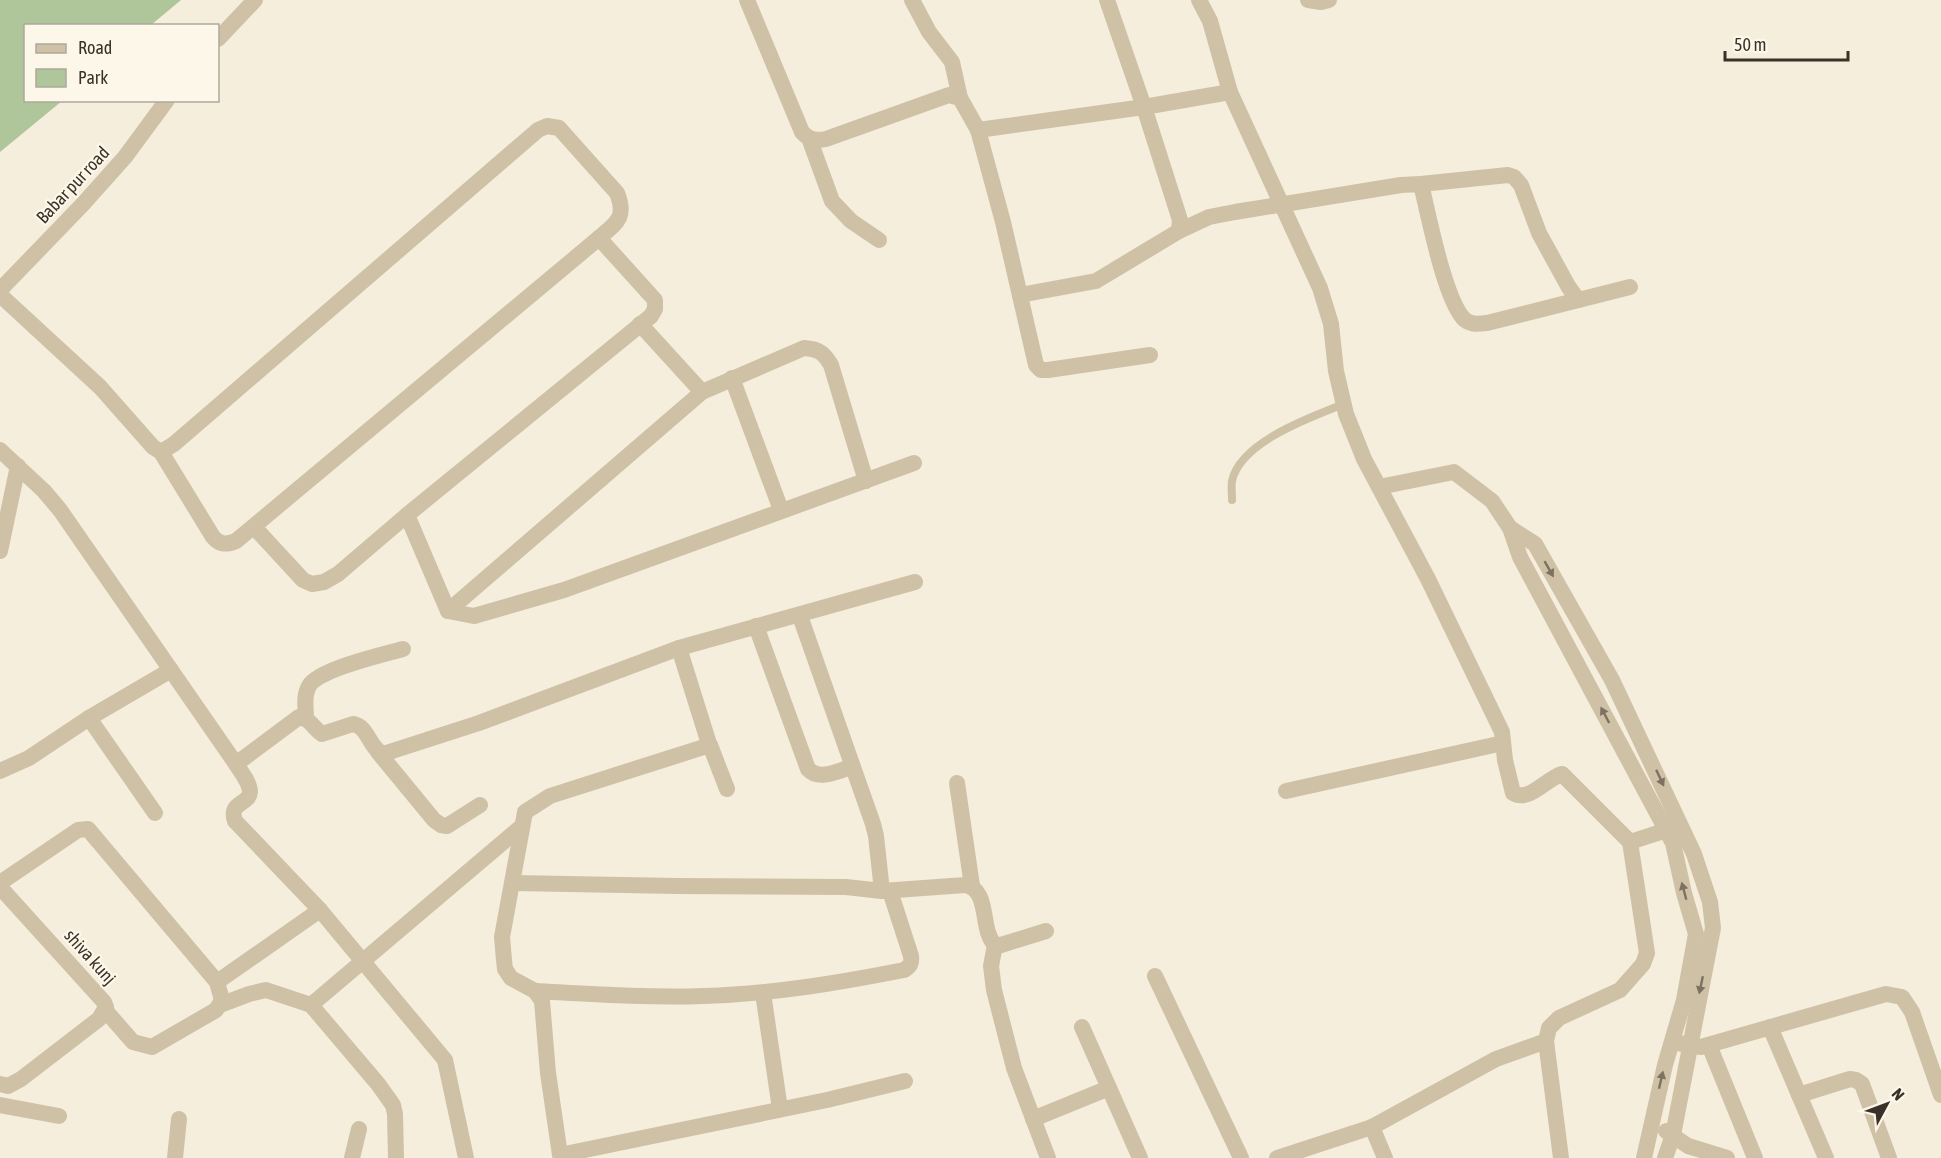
<svg xmlns="http://www.w3.org/2000/svg" width="1941" height="1158" viewBox="0 0 1941 1158" font-family="'Asap Condensed',sans-serif">
  <rect width="100%" height="100%" fill="#f5eedc"/>
  <!-- green -->
  <path fill="#aec69a" d="M 0,0 L 181,0 L 151,25 L 26,26 L 26,100 L 62,101 L 0,152 Z"/>
  <g fill="none" stroke-linecap="round" stroke-linejoin="round">
    <!-- service -->
    <path stroke="#cfc1a6" stroke-width="8" d="M 1232,500 C 1232,494 1231,487 1232,481 C 1240,442 1311,417 1344,404"/>
    <!-- minor -->
    <g stroke="#cfc1a6" stroke-width="16">
      <path d="M 747,0 L 802,132 C 809,140 816,141 826,139 L 949,95 L 960,98 L 978,130 L 1144,107 L 1230,92"/>
      <path d="M 912,0 L 929,32 L 952,62 L 960,98"/>
      <path d="M 1107,0 L 1144,107 L 1180,220 L 1179,231 L 1209,217 L 1235,212 L 1401,185 L 1421,184 C 1428,213 1445,302 1465,320 C 1472,325 1479,324 1487,323 L 1630,287"/>
      <path d="M 1199,0 L 1210,21 L 1230,92 L 1320,288 L 1331,324 L 1336,371 L 1346,414 L 1364,459 L 1428,579 L 1502,732 L 1505,760 L 1513,793 C 1529,803 1547,778 1562,774 L 1630,842 L 1647,953 L 1643,964 L 1620,990 L 1559,1018 L 1549,1028 L 1546,1041 L 1561,1158"/>
      <path d="M 1308,0 L 1321,2 L 1329,0"/>
      <path d="M 218,39 L 255,0"/>
      <path d="M 978,130 L 1003,222 L 1036,365 L 1041,370 L 1048,370 L 1150,355"/>
      <path d="M 809,138 L 832,201 L 851,221 L 879,240"/>
      <path d="M 1421,184 L 1508,175 L 1514,177 L 1521,185 L 1539,233 L 1568,286 L 1578,300"/>
      <path d="M 0,290 L 83,204 L 125,157 L 167,100"/>
      <path d="M 0,295 L 100,387 L 153,447 L 161,452 L 174,444 L 538,130 L 547,126 L 559,128 L 617,193 C 627,218 616,223 599,238 L 236,541 C 226,545 220,545 213,537 L 161,452"/>
      <path d="M 1020,295 L 1096,281 L 1179,231"/>
      <path d="M 732,378 L 781,510"/>
      <path d="M 702,392 L 804,348 C 819,349 824,353 831,365 L 866,481"/>
      <path d="M 0,450 L 44,491 L 60,510 L 236,764 C 240,771 250,782 250,792 C 249,805 228,802 235,821 L 320,910 L 445,1060 L 466,1158"/>
      <path d="M 1379,487 L 1454,472 L 1492,501 L 1510,528 L 1520,557 L 1673,843 L 1684,893 L 1696,934 L 1684,1000 L 1665,1065 L 1644,1158"/>
      <path d="M 407,515 L 448,611 L 702,392 L 640,324"/>
      <path d="M 254,527 L 303,580 L 312,584 L 324,582 L 338,574 L 407,515 L 651,316 L 655,309 L 655,300 L 599,238"/>
      <path d="M 1510,528 L 1535,544 L 1612,680 L 1694,854 L 1710,902 L 1713,928 L 1673,1135 L 1665,1158"/>
      <path d="M 0,551 L 18,466"/>
      <path d="M 448,611 L 474,616 L 564,590 L 914,463"/>
      <path d="M 756,626 L 808,769 C 819,781 838,771 851,767"/>
      <path d="M 679,648 L 915,582"/>
      <path d="M 89,718 L 155,813"/>
      <path d="M 306,718 C 306,708 303,696 309,686 C 319,669 382,655 403,649"/>
      <path d="M 378,752 L 434,820 L 441,825 L 447,826 L 480,805"/>
      <path d="M 236,764 L 299,717 C 311,719 313,728 322,734 L 353,724 C 368,726 369,748 383,754 L 479,723 L 679,648 L 710,747"/>
      <path d="M 0,771 L 29,758 L 89,718 L 171,670"/>
      <path d="M 957,783 L 972,886"/>
      <path d="M 727,789 L 710,745 L 550,796 L 525,812 L 502,937 L 504,960 L 505,969 L 511,978 L 535,991 L 542,1001 L 548,1073 L 560,1155 L 827,1100 L 905,1081"/>
      <path d="M 1286,791 L 1503,743"/>
      <path d="M 1630,842 L 1667,830"/>
      <path d="M 0,883 L 78,830 L 88,829 L 217,982 L 222,1000 L 216,1010 L 152,1047 L 133,1042 L 105,1010"/>
      <path d="M 513,883 L 677,886 L 846,887 L 882,891 L 876,836 L 873,824 L 800,616"/>
      <path d="M 0,887 L 104,1002 L 106,1007 L 99,1019 L 21,1079 L 8,1086 L 0,1084"/>
      <path d="M 882,891 L 965,885 C 991,890 979,929 995,945 L 1001,945 L 1046,931"/>
      <path d="M 995,945 L 991,966 L 994,990 L 1014,1068 L 1048,1158"/>
      <path d="M 1155,976 L 1241,1158"/>
      <path d="M 217,982 L 320,910"/>
      <path d="M 535,991 C 591,994 647,998 704,996 C 772,994 838,983 904,970 C 910,966 912,964 911,956 L 890,891"/>
      <path d="M 763,993 L 780,1109"/>
      <path d="M 220,1005 L 249,994 L 266,990 L 311,1005"/>
      <path d="M 1082,1027 L 1140,1158"/>
      <path d="M 1770,1027 L 1826,1158"/>
      <path d="M 1678,1043 L 1701,1047 L 1886,994 L 1902,997 L 1912,1012 L 1941,1095"/>
      <path d="M 1709,1045 L 1755,1158"/>
      <path d="M 1799,1095 L 1850,1079 L 1856,1080 L 1862,1084 L 1889,1158"/>
      <path d="M 0,1105 L 59,1116"/>
      <path d="M 1033,1119 L 1109,1088"/>
      <path d="M 1372,1127 L 1385,1158"/>
      <path d="M 1666,1131 L 1688,1146 L 1727,1158"/>
      <path d="M 175,1158 L 179,1119"/>
      <path d="M 352,1158 L 359,1129"/>
      <path d="M 396,1158 L 395,1114 L 393,1105 L 378,1084 L 311,1005 L 522,826"/>
      <path d="M 1277,1158 L 1372,1127 L 1496,1059 L 1546,1041"/>
    </g>
  </g>
  <!-- one-way arrows -->
  <defs><path id="oneway-solid" d="M-6-.8H1V-3.2L6.5 0L1 3.2V.8H-6Z" transform="scale(1.5)"/></defs>
  <g fill="#7d7261">
    <use href="#oneway-solid" transform="translate(1549 569) rotate(60)"/>
    <use href="#oneway-solid" transform="translate(1605 715) rotate(-118)"/>
    <use href="#oneway-solid" transform="translate(1660 778) rotate(65)"/>
    <use href="#oneway-solid" transform="translate(1684 891) rotate(-105)"/>
    <use href="#oneway-solid" transform="translate(1701 985) rotate(102)"/>
    <use href="#oneway-solid" transform="translate(1661 1080) rotate(-77)"/>
  </g>
  <g text-anchor="middle" stroke-width="4.5" stroke-linejoin="round" paint-order="stroke">
    <!-- street labels -->
    <g font-size="18" fill="#3a3128" stroke="#fcf7e9">
      <text transform="translate(73 185) rotate(-47)" y="6">Babar pur road</text>
      <text transform="translate(90 957) rotate(48)" y="6">shiva kunj</text>
    </g>
  </g>
  <!-- legend -->
  <rect x="24" y="24" width="195" height="78" fill="#fcf7e9" stroke="#aea89c" stroke-width="1.5"/>
  <rect x="36" y="44" width="30" height="9" fill="#cfc1a6" stroke="#aea89c" stroke-width="1.5"/>
  <text x="78" y="54" font-size="18" fill="#3a3128">Road</text>
  <rect x="36" y="69" width="30" height="18" fill="#aec69a" stroke="#aea89c" stroke-width="1.5"/>
  <text x="78" y="84" font-size="18" fill="#3a3128">Park</text>
  <!-- north arrow -->
  <g transform="translate(1887 1104) rotate(49)" stroke="#fcf7e9" stroke-width="4.5" paint-order="stroke">
  <path d="M0-4.5L10 22L0 15L-10 22Z" fill="#3a3128"/>
  <text y="-9" font-size="16" font-weight="bold" text-anchor="middle" fill="#3a3128">N</text>
  </g>
  <!-- scale -->
  <path d="M1725 51v9h123v-9" fill="none" stroke="#3a3128" stroke-width="3"/>
  <text x="1734" y="51" font-size="18" fill="#3a3128" stroke="#fcf7e9" stroke-width="4.5" paint-order="stroke">50 m</text>
</svg>
